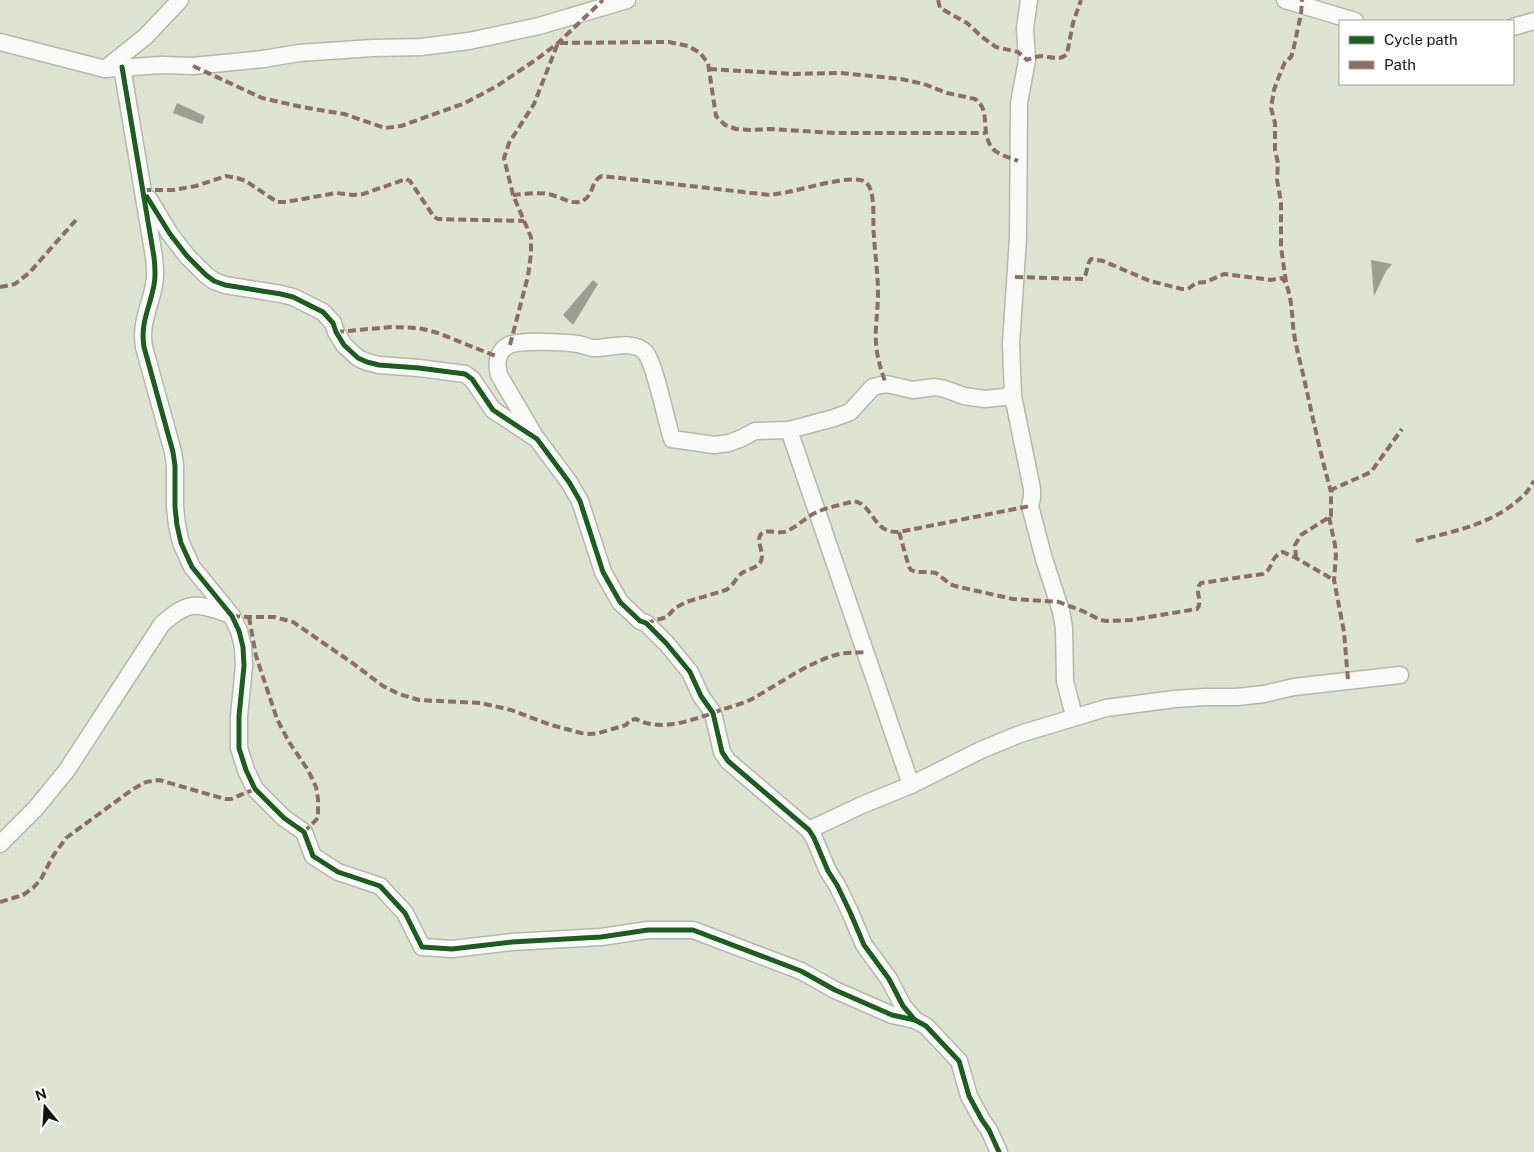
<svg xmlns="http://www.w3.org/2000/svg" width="1534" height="1152" viewBox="0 0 1534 1152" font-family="'Public Sans',sans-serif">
  <rect width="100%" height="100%" fill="#dee4d2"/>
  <!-- building -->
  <g fill="#9a9f91">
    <path d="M 177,103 L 205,116 L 202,124 L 173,113 Z"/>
    <path d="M 1371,260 L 1392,264 L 1386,271 L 1374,296 Z"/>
    <path d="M 593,280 L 598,284 L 573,325 L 563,315 Z"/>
  </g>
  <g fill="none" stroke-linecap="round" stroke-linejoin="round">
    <defs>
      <g id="minor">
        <path d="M 1029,0 L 1025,28 L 1027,60 L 1019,103 L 1018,238 L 1011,344 L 1013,396 L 1032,489 L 1032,498 L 1030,506 L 1044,559 L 1061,611 L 1064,628 L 1065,681 L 1074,716"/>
        <path d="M 1285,0 L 1355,21"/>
        <path d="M 1513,27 L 1534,21"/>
        <path d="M 0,42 L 105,69 L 161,65 L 193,66 L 263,59 L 299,53 L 373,48 L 421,47 L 469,41 L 539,26 L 627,0"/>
        <path d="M 122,67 L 154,257 C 155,266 156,276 154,285 C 150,307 140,323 144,347 L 173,452 L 175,466 L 175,507 L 177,525 L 181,543 L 192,567 L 232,616 L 239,631 L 243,647 L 244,666 L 239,716 L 239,748 L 246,770 L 255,789 L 284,818 L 304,832 L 313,856 L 338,872 L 380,886 L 405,913 L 422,947 L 452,949 L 512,942 L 601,937 L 648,930 L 693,930 L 801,971 L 835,990 L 892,1015 L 915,1020"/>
        <path d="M 105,69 L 146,36 L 180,0"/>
        <path d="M 149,199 L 170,234 L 187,256 L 206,275 L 214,281 L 225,285 L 281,294 L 293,297 L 323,312 L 333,323 L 336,332 L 344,345 L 358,358 L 367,362 L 379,365 L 419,368 L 465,374 L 472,379 L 493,410 L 537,439 L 569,482 L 580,501 L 603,572 L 620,602 L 640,621 L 646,623 L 666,643 L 690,672 L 701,696 L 713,713 L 722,752 L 728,761 L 809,830 L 814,838 L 828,871 L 837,885 L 850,912 L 864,945 L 889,979 L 903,1006 L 915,1020 L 926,1026 L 959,1061 L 969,1096 L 982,1120 L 989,1130 L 999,1152"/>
        <path d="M 789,430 L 911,785"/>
        <path d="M 533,433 L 499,375 C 496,364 497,351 509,345 C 521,340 564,342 578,344 C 583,345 588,347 593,348 C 608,349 632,339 645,352 C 655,363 666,421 672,439 L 714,445 L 729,443 L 742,438 L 755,431 L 789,430 L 834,418 L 850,412 L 873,387 L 886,384 L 913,390 L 935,387 L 945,389 L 964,396 L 985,399 L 1013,396"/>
        <path d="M 809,830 L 862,805 L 911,785 L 981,750 L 1020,734 L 1106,708 L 1175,699 L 1205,697 L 1237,697 L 1264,694 L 1294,687 L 1400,675"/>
        <path d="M 0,844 L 36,808 L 67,770 L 162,624 C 188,601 196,602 228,614"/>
      </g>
    </defs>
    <!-- minor casing -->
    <use href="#minor" stroke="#b4b9ab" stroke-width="19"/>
    <!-- minor -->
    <use href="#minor" stroke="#fafbf8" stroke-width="16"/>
    <!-- quiet -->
    <g stroke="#8d6e63" stroke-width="4" stroke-dasharray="8 4" stroke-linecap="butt">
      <path d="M 938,0 L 940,8 L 967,23 L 982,37 L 996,47 L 1018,52 L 1027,60 C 1032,58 1038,56 1043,56 C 1052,57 1060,61 1067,54 L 1073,23 L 1081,0"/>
      <path d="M 193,66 L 262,98 L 302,107 L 344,114 L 385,128 L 401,126 L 465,103 L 497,86 L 537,59 L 558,43 L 603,0"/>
      <path d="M 709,69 L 794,74 L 841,73 L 901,79 L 924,84 L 947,93 L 975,99 C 992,110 979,133 993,149 C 999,155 1011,158 1018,161"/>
      <path d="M 143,190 L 173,190 L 196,186 L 226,176 L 237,178 L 246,181 L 277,202 L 286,202 L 336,193 L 353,195 L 363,194 L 406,179 L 410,181 L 434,217 L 438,219 L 524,221"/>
      <path d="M 513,195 C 526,194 542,191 555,196 C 565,199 574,206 584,200 C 594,194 591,180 602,176 L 770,195 C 777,194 785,193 792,191 C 808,188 850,175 864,181 C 877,187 872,223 874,236 C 875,255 878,274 878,293 C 878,310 875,326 876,343 C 877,358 881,370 886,384"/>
      <path d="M 1015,277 L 1083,279 C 1088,273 1086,265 1091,259 L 1103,261 L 1150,281 L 1182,289 L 1188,289 L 1196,283 L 1206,282 L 1224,274 L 1271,280 L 1282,278 C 1291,287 1292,313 1293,326 C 1295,345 1301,364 1305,383 C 1313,419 1321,456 1331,492"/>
      <path d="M 1286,282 L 1281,247 L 1281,202 L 1277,180 L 1278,163 L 1275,150 L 1275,123 L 1271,108 L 1274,90 L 1278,79 L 1285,62 L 1291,57 L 1293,51 L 1301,14 L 1302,0"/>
      <path d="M 0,287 L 15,284 L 29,273 L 76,220"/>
      <path d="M 336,332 L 391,327 L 419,328 L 438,333 L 498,357"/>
      <path d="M 510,345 L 528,276 L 531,254 L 531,237 L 513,195 L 504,158 L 509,143 L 534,104 L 558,43 L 669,42 L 688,46 L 700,53 L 708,63 L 716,116 L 725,125 L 736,129 L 752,130 L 770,129 L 836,133 L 985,133"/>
      <path d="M 1329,517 L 1335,545 L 1336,555 L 1334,580 L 1344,632 L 1348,680"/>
      <path d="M 899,532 L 909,567 L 911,570 L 916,572 L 929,572 L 936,573 L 950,584 L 955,586 L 1013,599 L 1059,602 L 1085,612 L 1100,620 L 1107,621 L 1131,620 L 1197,609 C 1204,601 1193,591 1201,583 L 1263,574 C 1274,569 1269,557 1283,552 L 1296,558 L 1334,580"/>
      <path d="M 1416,541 C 1455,531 1495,524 1525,494 C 1529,490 1531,485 1534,481"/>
      <path d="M 1296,558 L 1295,545 L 1301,535 L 1331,516 L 1331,492 L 1333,489 L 1371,472 L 1402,429"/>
      <path d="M 232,616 L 249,617 L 274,617 L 293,622 L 351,662 L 383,686 L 399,694 L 419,700 L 481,703 L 511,710 L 551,725 L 581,733 L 590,734 L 599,733 L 626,725 L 630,720 L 636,719 C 662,733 695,719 721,710 C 730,707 741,704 750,700 C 778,685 808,662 839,654 C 847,652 857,653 866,652"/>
      <path d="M 249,617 L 256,656 L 277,719 L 289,742 L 308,770 L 316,787 L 318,799 L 318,818 L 304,832"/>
      <path d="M 646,623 L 667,617 L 675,608 L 686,602 L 726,590 C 733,586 736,578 742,573 C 748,569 758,568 761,561 C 765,553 755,540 761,534 C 767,528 780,535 787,531 C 798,526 806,517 817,512 C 828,507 842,505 854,501 C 870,504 873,525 887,530 C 891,532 895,532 899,532 L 1030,506"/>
      <path d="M 0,902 L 23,895 L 33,888 L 41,879 L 53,856 L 66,838 L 133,789 L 146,782 L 159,780 L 225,799 L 231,799 L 255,789"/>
    </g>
    <defs>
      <g id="cycleway">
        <path d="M 122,67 L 154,257 C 155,266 156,276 154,285 C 150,307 140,323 144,347 L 173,452 L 175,466 L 175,507 L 177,525 L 181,543 L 192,567 L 232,616 L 239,631 L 243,647 L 244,666 L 239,716 L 239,748 L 246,770 L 255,789 L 284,818 L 304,832 L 313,856 L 338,872 L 380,886 L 405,913 L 422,947 L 452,949 L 512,942 L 601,937 L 648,930 L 693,930 L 801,971 L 835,990 L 892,1015 L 915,1020"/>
        <path d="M 147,197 L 170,234 L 187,256 L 206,275 L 214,281 L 225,285 L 281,294 L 293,297 L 323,312 L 333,323 L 336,332 L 344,345 L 358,358 L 367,362 L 379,365 L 419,368 L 465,374 L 472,379 L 493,410 L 537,439 L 569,482 L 580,501 L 603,572 L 620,602 L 640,621 L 646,623 L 666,643 L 690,672 L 701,696 L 713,713 L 722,752 L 728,761 L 809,830 L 814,838 L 828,871 L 837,885 L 850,912 L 864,945 L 889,979 L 903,1006 L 915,1020 L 926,1026 L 959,1061 L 969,1096 L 982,1120 L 989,1130 L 999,1152"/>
      </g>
    </defs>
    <!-- cycleway casing -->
    <use href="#cycleway" stroke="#fff" stroke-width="8"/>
    <!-- cycleway -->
    <use href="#cycleway" stroke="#1b5e20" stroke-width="5"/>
  </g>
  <!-- legend -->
  <rect x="1339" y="20" width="175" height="65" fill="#ffffff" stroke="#a1a29d"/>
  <rect x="1349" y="36" width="25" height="8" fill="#1b5e20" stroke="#a1a29d"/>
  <text x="1384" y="45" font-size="15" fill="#14170b">Cycle path</text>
  <rect x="1349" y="61" width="25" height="8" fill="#8d6e63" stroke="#a1a29d"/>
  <text x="1384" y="70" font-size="15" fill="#14170b">Path</text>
  <!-- north arrow -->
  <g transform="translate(45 1107) rotate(342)" stroke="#ffffff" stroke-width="4" paint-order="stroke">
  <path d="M0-4L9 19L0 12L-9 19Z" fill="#14170b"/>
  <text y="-8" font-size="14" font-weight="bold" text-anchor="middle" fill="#14170b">N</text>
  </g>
</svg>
